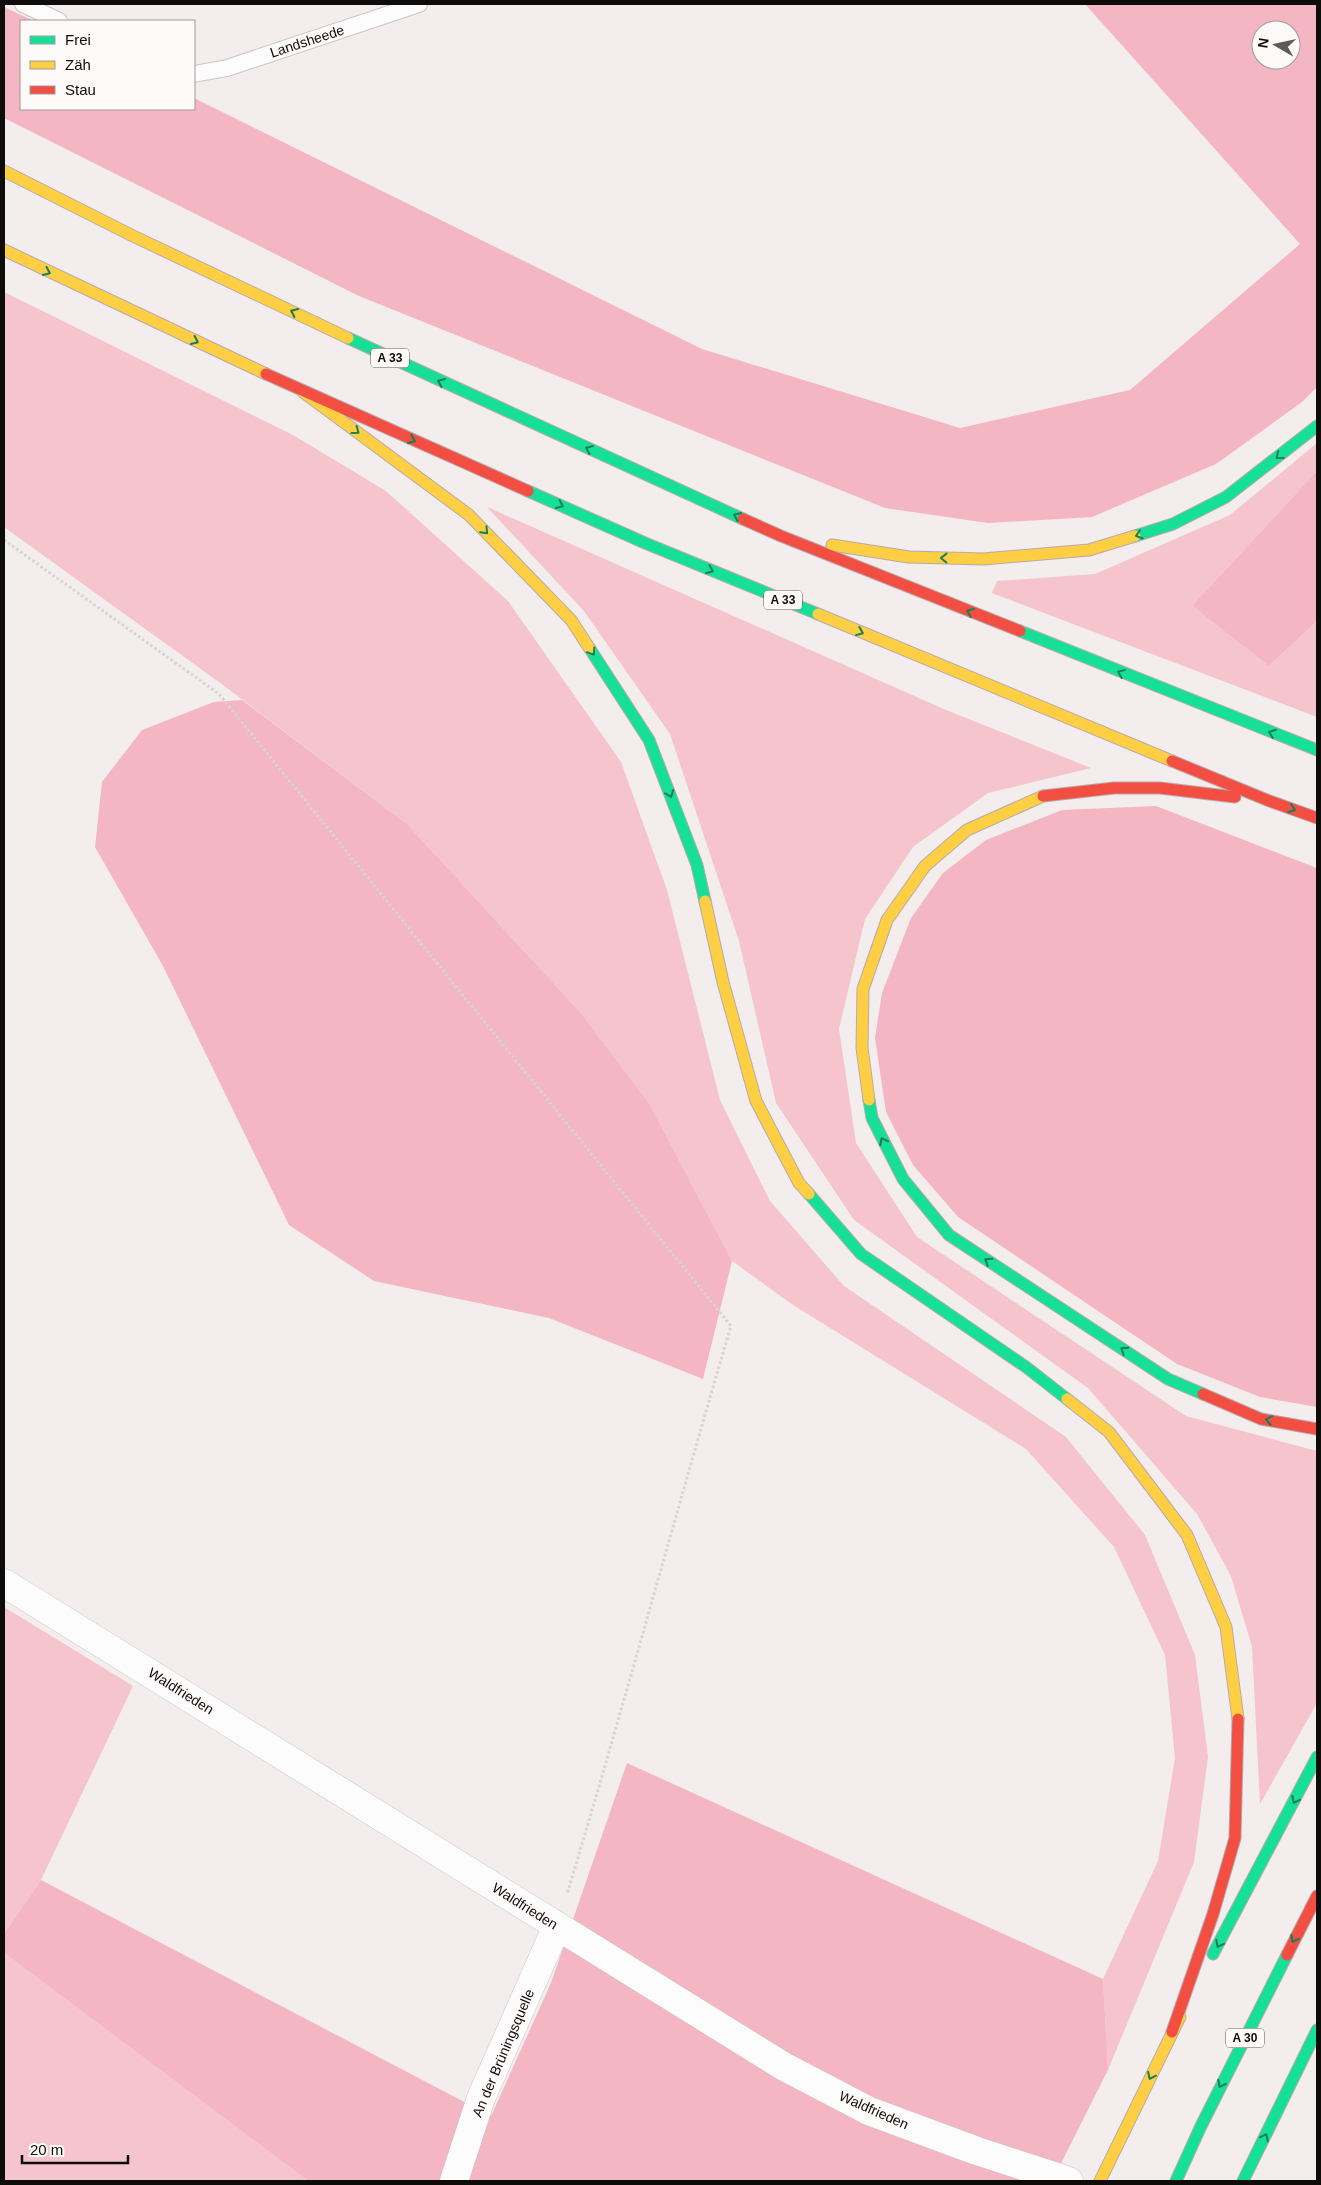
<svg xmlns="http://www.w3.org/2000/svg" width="1321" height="2185" viewBox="0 0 1321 2185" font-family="Helvetica,sans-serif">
  <rect width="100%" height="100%" fill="#f3edee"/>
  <!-- green -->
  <g fill="#f5c4cc">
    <path d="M 4,292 L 293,435 L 386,491 L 508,601 L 621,762 L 667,890 L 720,1100 L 770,1201 L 844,1286 L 1066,1437 L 1145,1535 L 1195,1655 L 1208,1757 L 1194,1862 L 1108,2070 L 1103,1979 L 1158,1861 L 1175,1758 L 1165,1655 L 1114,1547 L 1026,1449 L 793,1305 L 732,1261 L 649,1103 L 580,1012 L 407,824 L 223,685 L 4,527 Z"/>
    <path d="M 1317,443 L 1317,471 L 1192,606 L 1269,666 L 1317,621 L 1317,717 L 992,593 L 997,581 L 1095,574 L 1230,515 Z"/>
    <path d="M 487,507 L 946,710 L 1091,768 L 988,793 L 913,847 L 865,919 L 839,1029 L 856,1143 L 917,1237 L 1186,1416 L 1317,1451 L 1317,1703 L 1260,1804 L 1252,1647 L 1231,1576 L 1197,1514 L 1088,1388 L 854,1220 L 776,1103 L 739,941 L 670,734 L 584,611 Z"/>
    <path d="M 4,1607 L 133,1686 L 41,1880 L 4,1934 Z"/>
    <path d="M 4,1953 L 308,2181 L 4,2181 Z"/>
  </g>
  <!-- forest -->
  <g fill="#f3b6c2" fill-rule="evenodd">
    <path d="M 1085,4 L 1317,4 L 1317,387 L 1302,402 L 1216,464 L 1092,517 L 988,523 L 885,508 L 359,296 L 4,118 L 4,7 L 34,21 L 21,21 L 21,109 L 194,109 L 194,98 L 702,349 L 960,428 L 1130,390 L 1300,244 ZM 1261,30 L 1291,30 L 1291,60 L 1261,60 Z"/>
    <path d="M 1317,471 L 1317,621 L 1269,666 L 1192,606 Z"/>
    <path d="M 242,700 L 407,824 L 580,1012 L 649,1103 L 732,1261 L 703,1379 L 549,1318 L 374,1281 L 289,1225 L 163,966 L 95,847 L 102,782 L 142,730 L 214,702 Z"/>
    <path d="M 1156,806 L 1317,868 L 1317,1407 L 1260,1397 L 1177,1364 L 958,1217 L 913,1165 L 886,1112 L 875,1038 L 882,993 L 911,918 L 943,873 L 986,840 L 1062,810 Z"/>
    <path d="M 627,1763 L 1103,1979 L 1108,2070 L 1052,2181 L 308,2181 L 4,1953 L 4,1934 L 41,1880 L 491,2116 L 551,1983 Z"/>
  </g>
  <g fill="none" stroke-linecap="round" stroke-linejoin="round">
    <defs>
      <g id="lane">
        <path d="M 23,4 L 59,21"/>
        <path d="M 194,74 L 227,68 L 419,4"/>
      </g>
      <g id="street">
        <path d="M 4,1583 L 783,2066 L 869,2111 L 977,2151 L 1069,2181"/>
        <path d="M 454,2181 L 481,2098 L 557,1926"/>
      </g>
      <g id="fast">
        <path d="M 348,338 L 743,519"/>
        <path d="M 528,491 L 645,543 L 818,614"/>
        <path d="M 1135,536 L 1173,524 L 1226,497 L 1317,426"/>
        <path d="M 1020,631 L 1317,750"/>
        <path d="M 590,649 L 649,740 L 697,865 L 705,901"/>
        <path d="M 869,1100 L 872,1118 L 903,1179 L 949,1235 L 1168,1379 L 1203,1394"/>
        <path d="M 809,1194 L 861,1254 L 1026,1367 L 1067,1399"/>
        <path d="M 1213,1954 L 1317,1757"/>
        <path d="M 1176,2181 L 1201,2126 L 1287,1955"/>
        <path d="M 1243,2181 L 1317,2030"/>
      </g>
      <g id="slow">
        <path d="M 4,171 L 131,235 L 348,338"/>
        <path d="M 4,250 L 266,374"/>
        <path d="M 303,392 L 469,515 L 571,620 L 590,649"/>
        <path d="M 832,545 L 909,557 L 983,559 L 1089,550 L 1135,536"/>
        <path d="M 818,614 L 1172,761"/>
        <path d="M 705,901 L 723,982 L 756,1101 L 799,1183 L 809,1194"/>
        <path d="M 869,1100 L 862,1048 L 863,989 L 887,920 L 925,866 L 967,830 L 1043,796"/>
        <path d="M 1067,1399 L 1109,1432 L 1187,1535 L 1226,1627 L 1238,1719"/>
        <path d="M 1100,2181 L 1180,2017"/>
      </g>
      <g id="jam">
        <path d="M 266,374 L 528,491"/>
        <path d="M 743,519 L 781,536 L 1020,631"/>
        <path d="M 1172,761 L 1267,800 L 1317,818"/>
        <path d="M 1043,796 L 1114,788 L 1160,788 L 1235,797"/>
        <path d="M 1203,1394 L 1261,1419 L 1317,1429"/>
        <path d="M 1287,1955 L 1317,1896"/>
        <path d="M 1172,2032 L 1213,1914 L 1235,1838 L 1238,1719"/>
      </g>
    </defs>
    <!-- lane casing -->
    <use href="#lane" stroke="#cac5c6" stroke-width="18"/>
    <!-- street casing -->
    <use href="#street" stroke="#cac5c6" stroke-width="29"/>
    <!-- fast casing -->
    <use href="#fast" stroke="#b8a9ac" stroke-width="13"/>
    <!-- slow casing -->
    <use href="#slow" stroke="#b8a9ac" stroke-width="13"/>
    <!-- jam casing -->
    <use href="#jam" stroke="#b8a9ac" stroke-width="13"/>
    <!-- path -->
    <path stroke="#d5d4d4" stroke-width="3" stroke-dasharray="2.5 2.5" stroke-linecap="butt" d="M 4,540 L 219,694 L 731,1326 C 675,1515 624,1706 567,1894"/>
    <!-- lane -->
    <use href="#lane" stroke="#fdfcfc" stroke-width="16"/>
    <!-- street -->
    <use href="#street" stroke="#fdfcfc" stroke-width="28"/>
    <!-- fast -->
    <use href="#fast" stroke="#16e098" stroke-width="11"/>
    <!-- slow -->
    <use href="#slow" stroke="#ffcf43" stroke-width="11"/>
    <!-- jam -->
    <use href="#jam" stroke="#f24e42" stroke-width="11"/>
  </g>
  <!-- one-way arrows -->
  <defs><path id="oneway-chevron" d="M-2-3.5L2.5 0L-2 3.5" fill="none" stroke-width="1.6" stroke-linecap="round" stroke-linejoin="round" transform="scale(1.25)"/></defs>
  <g stroke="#128059">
    <use href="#oneway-chevron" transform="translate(47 272) rotate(25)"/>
    <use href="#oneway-chevron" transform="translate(294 312) rotate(-155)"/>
    <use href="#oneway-chevron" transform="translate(195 341) rotate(25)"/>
    <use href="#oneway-chevron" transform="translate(441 382) rotate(-156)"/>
    <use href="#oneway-chevron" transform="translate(356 431) rotate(36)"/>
    <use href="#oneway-chevron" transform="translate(412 440) rotate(24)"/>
    <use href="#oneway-chevron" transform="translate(589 449) rotate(-156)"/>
    <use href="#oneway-chevron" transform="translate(1279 456) rotate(142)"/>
    <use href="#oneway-chevron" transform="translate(560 505) rotate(24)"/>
    <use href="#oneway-chevron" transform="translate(737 516) rotate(-156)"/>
    <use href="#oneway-chevron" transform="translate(485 531) rotate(46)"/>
    <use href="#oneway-chevron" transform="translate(1139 535) rotate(163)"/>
    <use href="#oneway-chevron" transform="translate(944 558) rotate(-179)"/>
    <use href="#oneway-chevron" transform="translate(710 570) rotate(22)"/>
    <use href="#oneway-chevron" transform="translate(970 612) rotate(-158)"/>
    <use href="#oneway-chevron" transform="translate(860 632) rotate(22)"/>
    <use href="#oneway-chevron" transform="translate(592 652) rotate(57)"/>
    <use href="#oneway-chevron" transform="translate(1121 673) rotate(-158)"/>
    <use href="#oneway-chevron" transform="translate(1272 733) rotate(-159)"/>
    <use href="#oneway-chevron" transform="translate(670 794) rotate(69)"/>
    <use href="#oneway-chevron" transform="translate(1292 809) rotate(20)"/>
    <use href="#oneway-chevron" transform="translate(883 1141) rotate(-117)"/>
    <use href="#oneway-chevron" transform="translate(988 1261) rotate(-147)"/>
    <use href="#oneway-chevron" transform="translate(1124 1350) rotate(-147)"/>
    <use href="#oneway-chevron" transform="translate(1269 1420) rotate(-169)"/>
    <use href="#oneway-chevron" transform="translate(1295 1800) rotate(118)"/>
    <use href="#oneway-chevron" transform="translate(1294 1939) rotate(118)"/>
    <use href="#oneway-chevron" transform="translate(1219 1944) rotate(118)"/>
    <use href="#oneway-chevron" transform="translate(1151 2076) rotate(116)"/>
    <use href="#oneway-chevron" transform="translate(1221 2084) rotate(117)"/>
    <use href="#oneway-chevron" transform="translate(1265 2137) rotate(-64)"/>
  </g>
  <g text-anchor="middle" stroke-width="5" stroke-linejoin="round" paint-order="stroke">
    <!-- shield labels -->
    <g fill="#fefafa" stroke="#565353" stroke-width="1">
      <rect x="371" y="348.5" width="38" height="19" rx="4"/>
      <rect x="764" y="590.5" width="38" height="19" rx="4"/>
      <rect x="1226" y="2028.5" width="38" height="19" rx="4"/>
    </g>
    <g font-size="12" font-weight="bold" fill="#0e0b0b">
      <text x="390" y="362">A 33</text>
      <text x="783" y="604">A 33</text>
      <text x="1245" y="2042">A 30</text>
    </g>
    <!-- street labels -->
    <g font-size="14" fill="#0e0b0b" stroke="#fefafa">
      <text transform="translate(307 41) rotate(-18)" y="5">Landsheede</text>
      <text transform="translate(181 1691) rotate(32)" y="5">Waldfrieden</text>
      <text transform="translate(525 1906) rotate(32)" y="5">Waldfrieden</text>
      <text transform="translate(503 2053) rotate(-67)" y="5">An der Brüningsquelle</text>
      <text transform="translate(874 2110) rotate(24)" y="5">Waldfrieden</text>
    </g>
  </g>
  <!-- border -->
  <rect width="1321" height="2185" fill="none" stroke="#0e0b0b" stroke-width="10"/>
  <!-- legend -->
  <rect x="20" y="20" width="175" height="90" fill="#fefafa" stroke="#9e9a9a"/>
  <rect x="30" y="36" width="25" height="8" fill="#16e098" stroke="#9e9a9a"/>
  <text x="65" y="45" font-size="15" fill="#0e0b0b">Frei</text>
  <rect x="30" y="61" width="25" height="8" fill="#ffcf43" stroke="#9e9a9a"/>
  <text x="65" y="70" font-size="15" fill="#0e0b0b">Zäh</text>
  <rect x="30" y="86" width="25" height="8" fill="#f24e42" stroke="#9e9a9a"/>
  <text x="65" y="95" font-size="15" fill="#0e0b0b">Stau</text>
  <!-- north arrow -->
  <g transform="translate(1276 45) rotate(279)"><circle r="24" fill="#fefafa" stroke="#9e9a9a"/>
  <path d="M0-4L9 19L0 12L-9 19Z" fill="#5e5a5a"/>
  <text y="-8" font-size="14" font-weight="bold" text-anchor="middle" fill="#0e0b0b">N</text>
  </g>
  <!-- scale -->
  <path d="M22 2155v8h106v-8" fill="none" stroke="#0e0b0b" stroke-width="2.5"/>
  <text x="30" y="2155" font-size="15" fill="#0e0b0b" stroke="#fefafa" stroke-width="4" paint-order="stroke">20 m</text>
</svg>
